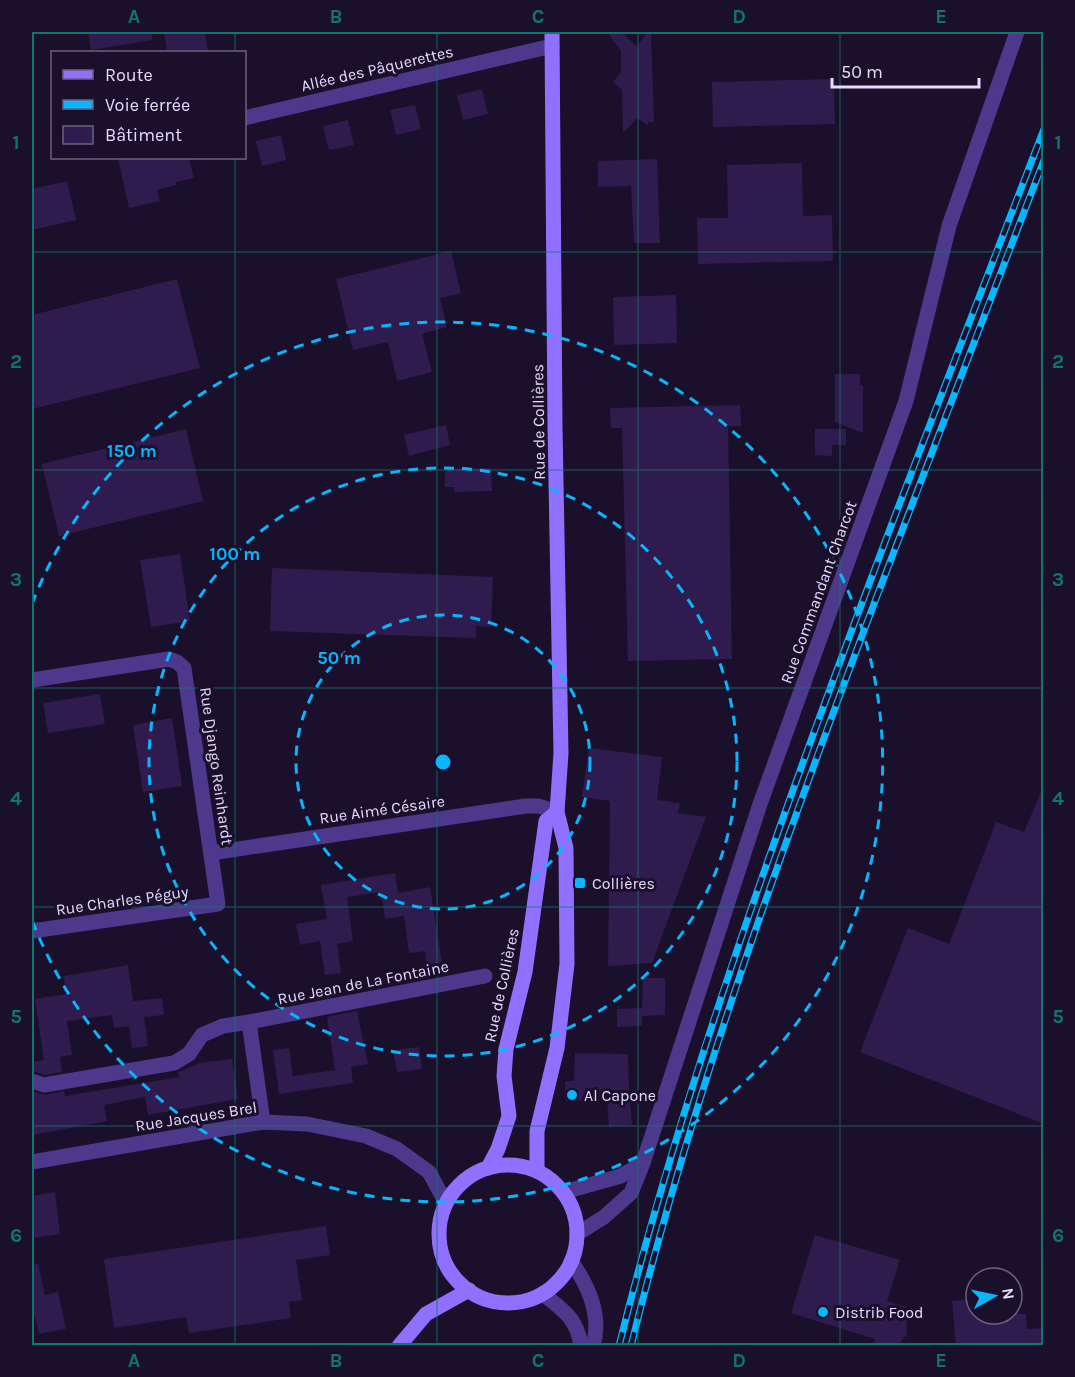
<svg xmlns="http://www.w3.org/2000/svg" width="1075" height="1377" viewBox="0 0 1075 1377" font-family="Karla,sans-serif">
  <rect width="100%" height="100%" fill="#1a102b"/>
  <!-- building -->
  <g fill="#2f1b4d">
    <path d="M 88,32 L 152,32 L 152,40 L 91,50 Z"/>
    <path d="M 164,32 L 205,32 L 208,52 L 167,52 Z"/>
    <path d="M 607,32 L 622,32 L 637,47 L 647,32 L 651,32 L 654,122 L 649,122 L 647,125 L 637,118 L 623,133 L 622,90 L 613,82 L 621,72 L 621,51 Z"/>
    <path d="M 834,79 L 835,124 L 713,127 L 712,82 Z"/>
    <path d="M 482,89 L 488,114 L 463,120 L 457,95 Z"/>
    <path d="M 415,105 L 421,129 L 396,135 L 390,110 Z"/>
    <path d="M 348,120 L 354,145 L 329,150 L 323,126 Z"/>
    <path d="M 281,135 L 286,160 L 262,166 L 256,141 Z"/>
    <path d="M 118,158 L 189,158 L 194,178 L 176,182 L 176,185 L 157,190 L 160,201 L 129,208 Z"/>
    <path d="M 657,159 L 660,243 L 634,243 L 631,186 L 598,187 L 598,161 Z"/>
    <path d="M 802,163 L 803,216 L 832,215 L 833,261 L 698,264 L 697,218 L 728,218 L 727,165 Z"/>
    <path d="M 67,181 L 76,220 L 32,230 L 32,189 Z"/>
    <path d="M 451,251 L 461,293 L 440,298 L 447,327 L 422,334 L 432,372 L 397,381 L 388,342 L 353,350 L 336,279 Z"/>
    <path d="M 177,279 L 200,368 L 32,409 L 32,315 Z"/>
    <path d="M 676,295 L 677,343 L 614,345 L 613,297 Z"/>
    <path d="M 835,374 L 860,374 L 860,385 L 863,385 L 863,433 L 835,422 Z"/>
    <path d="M 740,405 L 741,426 L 728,426 L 732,659 L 628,661 L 622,428 L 611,428 L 610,408 Z"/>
    <path d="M 446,425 L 450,445 L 409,456 L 404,435 Z"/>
    <path d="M 186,429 L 203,501 L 59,536 L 42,464 Z"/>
    <path d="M 815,429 L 846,429 L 846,445 L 832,445 L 832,456 L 815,455 Z"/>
    <path d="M 491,468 L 492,491 L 454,492 L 454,487 L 445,487 L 445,469 Z"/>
    <path d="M 180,554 L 190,621 L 151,627 L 140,560 Z"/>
    <path d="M 272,568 L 493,577 L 491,627 L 476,626 L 476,638 L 270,631 Z"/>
    <path d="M 100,694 L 105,724 L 48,733 L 43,703 Z"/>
    <path d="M 172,718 L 182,786 L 143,792 L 133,725 Z"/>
    <path d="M 589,748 L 662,757 L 657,800 L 680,803 L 678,813 L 706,817 L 652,963 L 608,966 L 610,801 L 582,797 Z"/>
    <path d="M 1044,785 L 1044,1124 L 860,1052 L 908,928 L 949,944 L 996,822 L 1024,832 Z"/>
    <path d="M 395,873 L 398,893 L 430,887 L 443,969 L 427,971 L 425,951 L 409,953 L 404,916 L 385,919 L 381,892 L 347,897 L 353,941 L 337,944 L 341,973 L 325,975 L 320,941 L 300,945 L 296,924 L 327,919 L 321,885 Z"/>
    <path d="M 128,965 L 133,1001 L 162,998 L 164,1015 L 144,1017 L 148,1046 L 132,1048 L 129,1026 L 114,1028 L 112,1015 L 67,1021 L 72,1055 L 60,1057 L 62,1072 L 45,1075 L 32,1071 L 32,1062 L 44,1060 L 35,999 L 66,994 L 64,976 Z"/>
    <path d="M 643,978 L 665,978 L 665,1015 L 642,1016 L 642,1026 L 617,1027 L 617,1009 L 642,1008 Z"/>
    <path d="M 357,1011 L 368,1064 L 351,1067 L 353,1083 L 279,1094 L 273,1050 L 289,1048 L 293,1076 L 335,1070 L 327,1017 Z"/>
    <path d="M 419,1047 L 422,1069 L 397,1072 L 393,1050 Z"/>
    <path d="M 575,1053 L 628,1054 L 629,1099 L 630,1099 L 632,1125 L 609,1127 L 607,1099 L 566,1101 L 565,1081 L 574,1081 Z"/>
    <path d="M 232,1059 L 238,1099 L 148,1115 L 145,1097 L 104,1105 L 107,1121 L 32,1135 L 32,1091 L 45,1095 L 64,1091 L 65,1096 L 179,1077 L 178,1072 L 185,1070 L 199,1063 Z"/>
    <path d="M 55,1192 L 60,1234 L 32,1238 L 32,1196 Z"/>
    <path d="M 326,1226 L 330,1255 L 296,1260 L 302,1300 L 289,1302 L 291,1318 L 189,1333 L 186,1317 L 114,1328 L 104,1259 Z"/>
    <path d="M 815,1235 L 900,1260 L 887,1301 L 906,1307 L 907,1334 L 898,1346 L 873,1346 L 875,1339 L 791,1313 Z"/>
    <path d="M 38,1264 L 45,1295 L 58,1292 L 66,1329 L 39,1334 L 35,1316 L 32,1317 L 32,1265 Z"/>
    <path d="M 976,1299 L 976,1314 L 1026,1314 L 1027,1329 L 1044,1328 L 1044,1346 L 956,1346 L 952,1301 Z"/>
  </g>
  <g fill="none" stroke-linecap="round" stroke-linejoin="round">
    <!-- minor -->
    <g stroke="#4d398b" stroke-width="15">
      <path d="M 244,118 L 552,46"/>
      <path d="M 32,680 L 169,659 L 177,662 L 184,668 L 218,904 L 32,931"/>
      <path d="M 211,853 L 526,806 L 539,806 L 557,812"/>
      <path d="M 32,1081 L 44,1085 L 174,1063 L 189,1054 L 202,1035 L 223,1026 L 249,1022"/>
      <path d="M 263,1122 L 249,1022 L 485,976"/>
      <path d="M 32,1162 L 263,1122 L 307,1124 L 366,1136 L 397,1149 L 429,1172 L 446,1203"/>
      <path d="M 564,1192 L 621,1176 L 643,1163"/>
      <path d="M 577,1234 L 604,1217 L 631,1193 L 643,1163 L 760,804 L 906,401 L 949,226 L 1017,32"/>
    </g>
    <!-- tertiary -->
    <g stroke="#4d398b" stroke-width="15">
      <path d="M 571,1261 C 588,1285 602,1316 593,1346"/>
      <path d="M 543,1294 C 563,1310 577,1318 581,1346"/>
    </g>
    <!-- secondary -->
    <g stroke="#9071ff" stroke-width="15">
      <circle cx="508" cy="1234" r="69"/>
      <path d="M 488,1168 L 498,1149 L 509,1116 L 504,1076 L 506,1049 L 525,972 L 546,821 L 557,812"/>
      <path d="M 537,1171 L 537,1131 L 557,1048 L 567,964 L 566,848 L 557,812 L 561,753 L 555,427 L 552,32"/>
      <path d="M 399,1346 L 426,1314 L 469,1290"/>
    </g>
    <defs>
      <g id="rail">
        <path d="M 619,1346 C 662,1172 718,1001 778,832 C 862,596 954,363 1044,129"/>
        <path d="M 631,1346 C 694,1090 784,842 877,596 C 933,451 988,305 1044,160"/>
      </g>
    </defs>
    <!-- rail casing -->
    <use href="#rail" stroke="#06b6ff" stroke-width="7"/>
    <!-- rail -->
    <use href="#rail" stroke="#1a102b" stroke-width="4.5" stroke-dasharray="14" stroke-linecap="butt"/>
  </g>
  <!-- grid -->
  <path fill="none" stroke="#0f766e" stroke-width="1.5" stroke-opacity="0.55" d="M 235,32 L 235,52M 437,32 L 437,1346M 638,32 L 638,1346M 840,32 L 840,1346M 235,158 L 235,1346M 32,252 L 1044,252M 32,470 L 1044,470M 32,688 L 1044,688M 32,907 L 1044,907M 32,1126 L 1044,1126"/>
  <!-- distance rings -->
  <g fill="none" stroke="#06b6ff" stroke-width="3" stroke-dasharray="10 8">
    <circle cx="443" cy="762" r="147"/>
    <circle cx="443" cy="762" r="294"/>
    <path d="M32 604A440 440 0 1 1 32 920"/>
  </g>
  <!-- markers -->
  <g fill="#06b6ff" stroke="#1a102b" stroke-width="2">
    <rect x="574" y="877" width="12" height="12" rx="3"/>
    <circle cx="572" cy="1095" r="6"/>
    <circle cx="823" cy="1312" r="6"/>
  </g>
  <g text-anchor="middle" stroke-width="6" stroke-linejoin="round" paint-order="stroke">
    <!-- street labels -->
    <g font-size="16" fill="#e5daff" stroke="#1a102b">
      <text transform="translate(377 68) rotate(-13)" y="6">Allée des Pâquerettes</text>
      <text transform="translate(538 422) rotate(-91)" y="6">Rue de Collières</text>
      <text transform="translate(818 592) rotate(-70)" y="6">Rue Commandant Charcot</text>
      <text transform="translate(217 766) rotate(82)" y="6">Rue Django Reinhardt</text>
      <text transform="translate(382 809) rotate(-8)" y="6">Rue Aimé Césaire</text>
      <text transform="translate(122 900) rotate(-8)" y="6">Rue Charles Péguy</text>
      <text transform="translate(363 982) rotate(-11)" y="6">Rue Jean de La Fontaine</text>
      <text transform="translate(501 985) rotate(-78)" y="6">Rue de Collières</text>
      <text transform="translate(196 1116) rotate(-9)" y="6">Rue Jacques Brel</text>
    </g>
    <!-- poi labels -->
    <g font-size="16" fill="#e5daff" stroke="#1a102b" text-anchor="start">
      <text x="592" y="889">Collières</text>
      <text x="584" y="1101">Al Capone</text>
      <text x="835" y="1318">Distrib Food</text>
    </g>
  </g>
  <circle cx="443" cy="762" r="9" fill="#06b6ff" stroke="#1a102b" stroke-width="3"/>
  <g font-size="18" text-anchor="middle" font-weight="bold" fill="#06b6ff" stroke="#1a102b" stroke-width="6" stroke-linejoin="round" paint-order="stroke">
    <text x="132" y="457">150 m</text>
    <text x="235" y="560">100 m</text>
    <text x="339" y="664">50 m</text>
  </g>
  <!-- border -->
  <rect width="1075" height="1377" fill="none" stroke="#1a102b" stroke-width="66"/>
  <!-- legend -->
  <rect x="51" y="51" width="195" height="108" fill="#1a102b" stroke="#6b6180" stroke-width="1.5"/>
  <rect x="63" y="70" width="30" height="9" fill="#9071ff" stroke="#6b6180" stroke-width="1.5"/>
  <text x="105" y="81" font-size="18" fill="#e5daff">Route</text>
  <rect x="63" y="100" width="30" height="9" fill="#06b6ff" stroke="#6b6180" stroke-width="1.5"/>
  <text x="105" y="111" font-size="18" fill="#e5daff">Voie ferrée</text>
  <rect x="63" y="126" width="30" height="18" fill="#2f1b4d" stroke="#6b6180" stroke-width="1.5"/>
  <text x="105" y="141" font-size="18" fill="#e5daff">Bâtiment</text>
  <!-- north arrow -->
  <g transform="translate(994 1296) rotate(81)"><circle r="28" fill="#1a102b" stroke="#6b6180" stroke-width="1.5"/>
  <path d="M0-4.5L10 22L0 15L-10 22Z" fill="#06b6ff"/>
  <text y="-9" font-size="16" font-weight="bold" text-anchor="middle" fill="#e5daff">N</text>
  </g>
  <!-- scale -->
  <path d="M832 78v9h147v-9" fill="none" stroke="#e5daff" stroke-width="3"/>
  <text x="841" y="78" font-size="18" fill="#e5daff" stroke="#1a102b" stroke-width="4.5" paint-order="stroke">50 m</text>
  <rect x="33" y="33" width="1009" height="1311" fill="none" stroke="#0f766e" stroke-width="2"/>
  <g font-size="20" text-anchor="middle" font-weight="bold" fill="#0f766e">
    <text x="134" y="23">A</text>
    <text x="336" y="23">B</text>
    <text x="538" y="23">C</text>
    <text x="739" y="23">D</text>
    <text x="941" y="23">E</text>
    <text x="16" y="149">1</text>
    <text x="1058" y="149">1</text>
    <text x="16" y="368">2</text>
    <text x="1058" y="368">2</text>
    <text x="16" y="586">3</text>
    <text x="1058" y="586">3</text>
    <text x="16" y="805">4</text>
    <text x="1058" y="805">4</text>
    <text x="16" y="1023">5</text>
    <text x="1058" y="1023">5</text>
    <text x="16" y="1242">6</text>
    <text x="1058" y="1242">6</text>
    <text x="134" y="1367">A</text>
    <text x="336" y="1367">B</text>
    <text x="538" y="1367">C</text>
    <text x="739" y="1367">D</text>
    <text x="941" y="1367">E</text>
  </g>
</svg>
